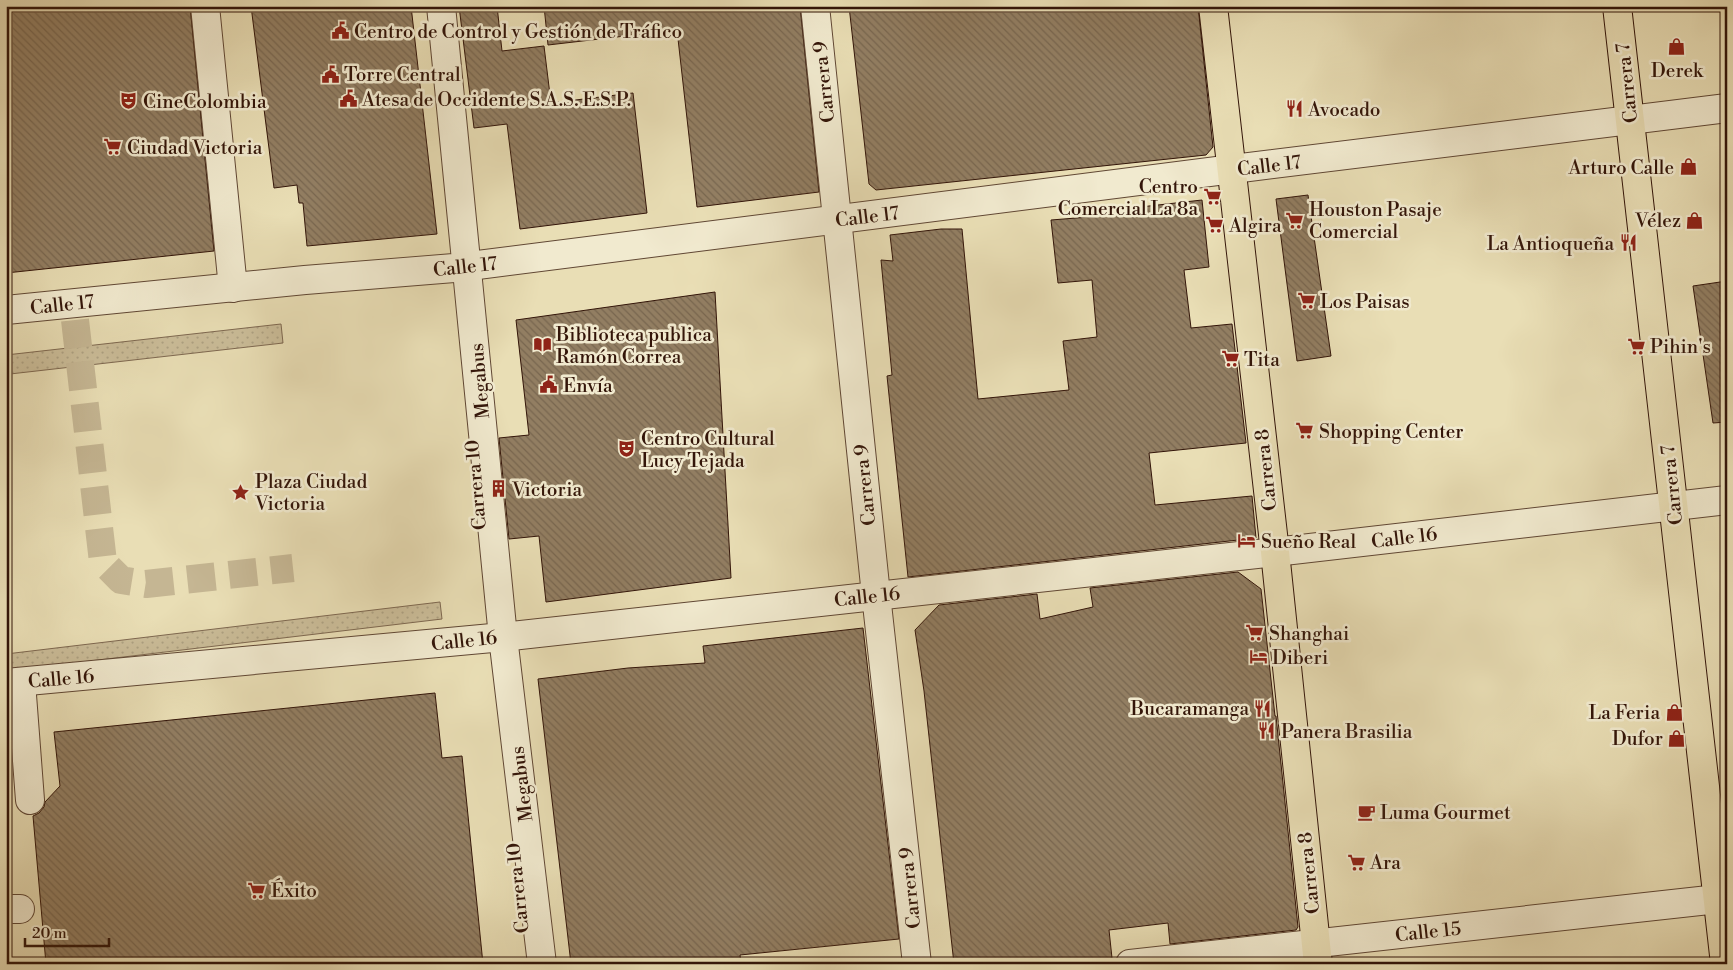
<svg xmlns="http://www.w3.org/2000/svg" width="1733" height="970" viewBox="0 0 1733 970" font-family="'Libre Bodoni',serif">
  <defs>
    <pattern id="grass-dots" width="8" height="8" patternUnits="userSpaceOnUse" patternTransform="scale(1.25)"><rect width="8" height="8" fill="#cabc98"/><path d="M2 2h.1M6 6h.1" fill="none" stroke="#aea182" stroke-width="1.8" stroke-linecap="round"/></pattern>
    <pattern id="building-back-hatch" width="6" height="6" patternUnits="userSpaceOnUse" patternTransform="scale(1.25)"><rect width="6" height="6" fill="#927e62"/><path d="M-1 5l2 2M0 0l6 6M5-1l2 2" fill="none" stroke="#78664f"/></pattern>
  </defs>
  <rect width="100%" height="100%" fill="#e9deb5"/>
  <filter id="stains"><feTurbulence type="fractalNoise" baseFrequency=".004" numOctaves="4"/><feColorMatrix values="0 0 0 0 .2 0 0 0 0 .09 0 0 0 0 .02 0 0 0 .5 -.17"/></filter>
  <radialGradient id="worn" r=".72"><stop offset=".6" stop-color="#630" stop-opacity="0"/><stop offset="1" stop-color="#630" stop-opacity=".3"/></radialGradient>
  <!-- grass -->
  <g fill="url(#grass-dots)" stroke="#7e6850">
    <path d="M 281,324 L 283,343 L 10,374 L 11,381 L 6,382 L 6,355 Z"/>
    <path d="M 440,602 L 442,619 L 6,671 L 6,654 Z"/>
  </g>
  <!-- building -->
  <g fill="url(#building-back-hatch)" stroke="#331509">
    <path d="M 6,6 L 190,6 L 214,251 L 6,273 Z"/>
    <path d="M 251,6 L 411,6 L 437,234 L 307,246 L 303,203 L 299,203 L 297,185 L 274,188 Z"/>
    <path d="M 459,6 L 497,6 L 502,51 L 544,46 L 551,103 L 633,93 L 647,213 L 520,229 L 507,124 L 474,128 Z"/>
    <path d="M 544,6 L 800,6 L 819,192 L 697,207 L 677,30 L 548,45 Z"/>
    <path d="M 849,6 L 1198,6 L 1213,147 L 1206,155 L 876,190 L 869,184 Z"/>
    <path d="M 1308,195 L 1331,356 L 1297,361 L 1276,199 Z"/>
    <path d="M 1202,200 L 1209,267 L 1184,270 L 1191,328 L 1232,324 L 1246,443 L 1149,453 L 1155,505 L 1252,496 L 1256,538 L 908,577 L 887,376 L 892,375 L 881,260 L 893,261 L 890,235 L 941,229 L 962,229 L 978,399 L 1069,390 L 1063,341 L 1097,337 L 1092,280 L 1058,283 L 1051,220 L 1114,215 L 1114,210 Z"/>
    <path d="M 1727,281 L 1727,422 L 1713,423 L 1693,286 Z"/>
    <path d="M 715,292 L 731,578 L 546,602 L 539,536 L 509,539 L 499,438 L 529,435 L 516,320 Z"/>
    <path d="M 1238,572 L 1261,589 L 1275,716 L 1276,716 L 1298,927 L 1296,930 L 1170,944 L 1168,923 L 1109,930 L 1112,958 L 1108,959 L 1109,964 L 954,964 L 924,691 L 915,630 L 939,605 L 1037,594 L 1040,619 L 1093,607 L 1090,588 Z"/>
    <path d="M 863,628 L 899,939 L 740,955 L 741,964 L 571,964 L 538,679 L 628,668 L 705,663 L 703,646 Z"/>
    <path d="M 435,693 L 442,758 L 462,756 L 483,964 L 46,964 L 33,816 L 39,813 L 44,807 L 45,802 L 60,786 L 54,732 Z"/>
  </g>
  <g fill="none" stroke-linecap="round" stroke-linejoin="round">
    <!-- minor-tunnel -->
    <path stroke="#c5b693" stroke-width="28" stroke-dasharray="28 14" stroke-linecap="butt" d="M 75,320 L 103,562 L 121,580 L 146,584 L 293,568"/>
    <defs>
      <g id="minor">
        <path d="M 205,6 L 233,288"/>
        <path d="M 441,6 L 503,637 L 542,964"/>
        <path d="M 815,6 L 876,595 L 917,964"/>
        <path d="M 6,310 L 305,280 L 454,268 L 1225,170 L 1727,108"/>
        <path d="M 21,682 L 30,800"/>
        <path d="M 6,683 L 503,637 L 1275,552 L 1727,500"/>
        <path d="M 6,909 L 20,909"/>
        <path d="M 1130,964 L 1727,898"/>
      </g>
      <g id="major">
        <path d="M 1213,6 L 1275,552 L 1318,964"/>
        <path d="M 1617,6 L 1725,964"/>
      </g>
    </defs>
    <!-- minor casing -->
    <use href="#minor" stroke="#604734" stroke-width="30"/>
    <!-- major casing -->
    <use href="#major" stroke="#331509" stroke-width="30"/>
    <!-- minor -->
    <use href="#minor" stroke="#f1eacf" stroke-width="28"/>
    <!-- major -->
    <use href="#major" stroke="#e9deb5" stroke-width="28"/>
  </g>
  <!-- icons -->
  <defs>
    <symbol id="civic-bare" viewBox="-9 -9 18 18"><path d="M-.6-6.5H3V-4.5H.6V-3L4-1V1h2V6H-6V1h2V-1L-.6-3ZM-1.2 2.5V6h2.4V2.5Z" fill="#8f2418" stroke="#f1eacf" stroke-width="2.5" paint-order="stroke"/></symbol>
    <symbol id="shop-bare" viewBox="-9 -9 18 18"><path d="M-5-2.5h2.3a2.7 3.5 0 0 1 5.4 0H5L5.5 6h-11ZM-1.5-2.5h3a1.5 2.3 0 0 0-3 0Z" fill="#8f2418" stroke="#f1eacf" stroke-width="2.5" paint-order="stroke"/></symbol>
    <symbol id="theatre-bare" viewBox="-9 -9 18 18"><path d="M-5-5.5Q0-4 5-5.5V0Q5 5 0 6Q-5 5-5 0ZM-3.3-2.5H-1v1.5H-3.3ZM1-2.5H3.3v1.5H1ZM-2.8 1Q0 5.5 2.8 1Z" fill="#8f2418" stroke="#f1eacf" stroke-width="2.5" paint-order="stroke"/></symbol>
    <symbol id="restaurant-bare" viewBox="-9 -9 18 18"><path d="M-5-6h1v4h1v-4h1v4h1v-4h1v5L-1.5 .5V6h-2V.5L-5-1ZM5-6V6H3V1.5H1.5Q1.5-4 5-6Z" fill="#8f2418" stroke="#f1eacf" stroke-width="2.5" paint-order="stroke"/></symbol>
    <symbol id="supermarket-bare" viewBox="-9 -9 18 18"><path d="M-6-5.5h2.5l.6 2H6L4.5 2H-2.5L-4.4-4H-6ZM-1.5 3.2a1.3 1.3 0 1 0 .1 0ZM3 3.2a1.3 1.3 0 1 0 .1 0Z" fill="#8f2418" stroke="#f1eacf" stroke-width="2.5" paint-order="stroke"/></symbol>
    <symbol id="library-bare" viewBox="-9 -9 18 18"><path d="M-6-4Q-3-5.5-.7-3.5V5Q-3 3-6 4ZM6-4Q3-5.5 .7-3.5V5Q3 3 6 4Z" fill="#8f2418" stroke="#f1eacf" stroke-width="2.5" paint-order="stroke"/></symbol>
    <symbol id="building-bare" viewBox="-9 -9 18 18"><path d="M-4-6H4V6H1V3H-1V6H-4ZM-2.5-4.3h1.7v1.8h-1.7ZM.8-4.3h1.7v1.8H.8ZM-2.5-1h1.7V.8h-1.7ZM.8-1h1.7V.8H.8Z" fill="#8f2418" stroke="#f1eacf" stroke-width="2.5" paint-order="stroke"/></symbol>
    <symbol id="sight-bare" viewBox="-9 -9 18 18"><path d="M0-6L1.8-2.2L6-1.7L2.9 1.2L3.7 5.4L0 3.3L-3.7 5.4L-2.9 1.2L-6-1.7L-1.8-2.2Z" fill="#8f2418" stroke="#f1eacf" stroke-width="2.5" paint-order="stroke"/></symbol>
    <symbol id="hotel-bare" viewBox="-9 -9 18 18"><path d="M-6-4.5h1.5V1H6V5H4.5V3h-9V5H-6ZM-4 0a1.8 1.8 0 1 1 3.6 0ZM.5 0V-2.5h3Q6-2.5 6 0Z" fill="#8f2418" stroke="#f1eacf" stroke-width="2.5" paint-order="stroke"/></symbol>
    <symbol id="cafe-bare" viewBox="-9 -9 18 18"><path d="M-5.5-4.5H6V0H3Q3 3.5 0 3.5H-2.5Q-5.5 3.5-5.5 0ZM3-3.2v2h1.7v-2ZM-6 4.5H4V6H-6Z" fill="#8f2418" stroke="#f1eacf" stroke-width="2.5" paint-order="stroke"/></symbol>
  </defs>
  <g fill-rule="evenodd">
    <use href="#civic-bare" x="328" y="18" width="25" height="25"/>
    <use href="#shop-bare" x="1664" y="34" width="25" height="25"/>
    <use href="#civic-bare" x="318" y="62" width="25" height="25"/>
    <use href="#civic-bare" x="336" y="86" width="25" height="25"/>
    <use href="#theatre-bare" x="116" y="88" width="25" height="25"/>
    <use href="#restaurant-bare" x="1282" y="96" width="25" height="25"/>
    <use href="#supermarket-bare" x="100" y="134" width="25" height="25"/>
    <use href="#shop-bare" x="1676" y="154" width="25" height="25"/>
    <use href="#supermarket-bare" x="1200" y="184" width="25" height="25"/>
    <use href="#supermarket-bare" x="1282" y="208" width="25" height="25"/>
    <use href="#shop-bare" x="1682" y="208" width="25" height="25"/>
    <use href="#supermarket-bare" x="1202" y="212" width="25" height="25"/>
    <use href="#restaurant-bare" x="1616" y="230" width="25" height="25"/>
    <use href="#supermarket-bare" x="1294" y="288" width="25" height="25"/>
    <use href="#library-bare" x="530" y="332" width="25" height="25"/>
    <use href="#supermarket-bare" x="1624" y="334" width="25" height="25"/>
    <use href="#supermarket-bare" x="1218" y="346" width="25" height="25"/>
    <use href="#civic-bare" x="536" y="372" width="25" height="25"/>
    <use href="#supermarket-bare" x="1292" y="418" width="25" height="25"/>
    <use href="#theatre-bare" x="614" y="436" width="25" height="25"/>
    <use href="#building-bare" x="486" y="476" width="25" height="25"/>
    <use href="#sight-bare" x="228" y="480" width="25" height="25"/>
    <use href="#hotel-bare" x="1234" y="528" width="25" height="25"/>
    <use href="#supermarket-bare" x="1242" y="620" width="25" height="25"/>
    <use href="#hotel-bare" x="1246" y="644" width="25" height="25"/>
    <use href="#restaurant-bare" x="1250" y="696" width="25" height="25"/>
    <use href="#shop-bare" x="1662" y="700" width="25" height="25"/>
    <use href="#restaurant-bare" x="1254" y="718" width="25" height="25"/>
    <use href="#shop-bare" x="1664" y="726" width="25" height="25"/>
    <use href="#cafe-bare" x="1354" y="800" width="25" height="25"/>
    <use href="#supermarket-bare" x="1344" y="850" width="25" height="25"/>
    <use href="#supermarket-bare" x="244" y="878" width="25" height="25"/>
  </g>
  <g text-anchor="middle" stroke-width="5" stroke-linejoin="round" paint-order="stroke">
    <!-- poi labels -->
    <g font-size="19" fill="#331509" stroke="#f1eacf" text-anchor="start">
      <text x="354" y="38">Centro de Control y Gestión de Tráfico</text>
      <text x="1677" y="77" text-anchor="middle">Derek</text>
      <text x="344" y="81">Torre Central</text>
      <text x="362" y="106">Atesa de Occidente S.A.S. E.S.P.</text>
      <text x="143" y="108">CineColombia</text>
      <text x="1308" y="116">Avocado</text>
      <text x="127" y="154">Ciudad Victoria</text>
      <text x="1674" y="174" text-anchor="end">Arturo Calle</text>
      <text x="1198" y="193" text-anchor="end">Centro<tspan x="1198" dy="22">Comercial La 8a</tspan></text>
      <text x="1309" y="216">Houston Pasaje<tspan x="1309" dy="22">Comercial</tspan></text>
      <text x="1681" y="227" text-anchor="end">Vélez</text>
      <text x="1229" y="232">Algira</text>
      <text x="1614" y="250" text-anchor="end">La Antioqueña</text>
      <text x="1320" y="308">Los Paisas</text>
      <text x="556" y="341">Biblioteca publica<tspan x="556" dy="22">Ramón Correa</tspan></text>
      <text x="1650" y="353">Pihin's</text>
      <text x="1244" y="366">Tita</text>
      <text x="563" y="392">Envía</text>
      <text x="1319" y="438">Shopping Center</text>
      <text x="641" y="445">Centro Cultural<tspan x="641" dy="22">Lucy Tejada</tspan></text>
      <text x="255" y="488">Plaza Ciudad<tspan x="255" dy="22">Victoria</tspan></text>
      <text x="512" y="496">Victoria</text>
      <text x="1261" y="548">Sueño Real</text>
      <text x="1269" y="640">Shanghai</text>
      <text x="1272" y="664">Diberi</text>
      <text x="1249" y="715" text-anchor="end">Bucaramanga</text>
      <text x="1660" y="719" text-anchor="end">La Feria</text>
      <text x="1281" y="738">Panera Brasilia</text>
      <text x="1663" y="745" text-anchor="end">Dufor</text>
      <text x="1380" y="819">Luma Gourmet</text>
      <text x="1370" y="869">Ara</text>
      <text x="271" y="897">Éxito</text>
    </g>
    <!-- street labels -->
    <g font-size="19" fill="#331509" stroke="#f1eacf">
      <text transform="translate(823 82) rotate(-96)" y="7">Carrera 9</text>
      <text transform="translate(1626 83) rotate(-96)" y="7">Carrera 7</text>
      <text transform="translate(1269 165) rotate(-7)" y="7">Calle 17</text>
      <text transform="translate(867 216) rotate(-7)" y="7">Calle 17</text>
      <text transform="translate(465 266) rotate(-6)" y="7">Calle 17</text>
      <text transform="translate(62 304) rotate(-6)" y="7">Calle 17</text>
      <text transform="translate(479 381) rotate(-95)" y="7">Megabus</text>
      <text transform="translate(1265 470) rotate(-96)" y="7">Carrera 8</text>
      <text transform="translate(475 485) rotate(-95)" y="7">Carrera 10</text>
      <text transform="translate(864 485) rotate(-96)" y="7">Carrera 9</text>
      <text transform="translate(1671 485) rotate(-96)" y="7">Carrera 7</text>
      <text transform="translate(1404 537) rotate(-7)" y="7">Calle 16</text>
      <text transform="translate(867 596) rotate(-6)" y="7">Calle 16</text>
      <text transform="translate(464 640) rotate(-6)" y="7">Calle 16</text>
      <text transform="translate(61 678) rotate(-5)" y="7">Calle 16</text>
      <text transform="translate(521 784) rotate(-97)" y="7">Megabus</text>
      <text transform="translate(1308 873) rotate(-96)" y="7">Carrera 8</text>
      <text transform="translate(517 888) rotate(-96)" y="7">Carrera 10</text>
      <text transform="translate(909 888) rotate(-96)" y="7">Carrera 9</text>
      <text transform="translate(1428 931) rotate(-6)" y="7">Calle 15</text>
    </g>
  </g>
  <!-- margin -->
  <rect width="1733" height="970" fill="none" stroke="#e9deb5" stroke-width="25"/>
  <rect x="8" y="8" width="1718" height="955" fill="none" stroke="#331509" stroke-width="2.5"/>
  <rect x="12" y="12" width="1708" height="945" fill="none" stroke="#331509"/>
  <!-- scale -->
  <path d="M25 938v8h84v-8" fill="none" stroke="#331509" stroke-width="2.5"/>
  <text x="32" y="938" font-size="15" fill="#331509" stroke="#f1eacf" stroke-width="4" paint-order="stroke">20 m</text>
  <rect width="100%" height="100%" filter="url(#stains)"/>
  <rect width="100%" height="100%" fill="url(#worn)"/>
</svg>
